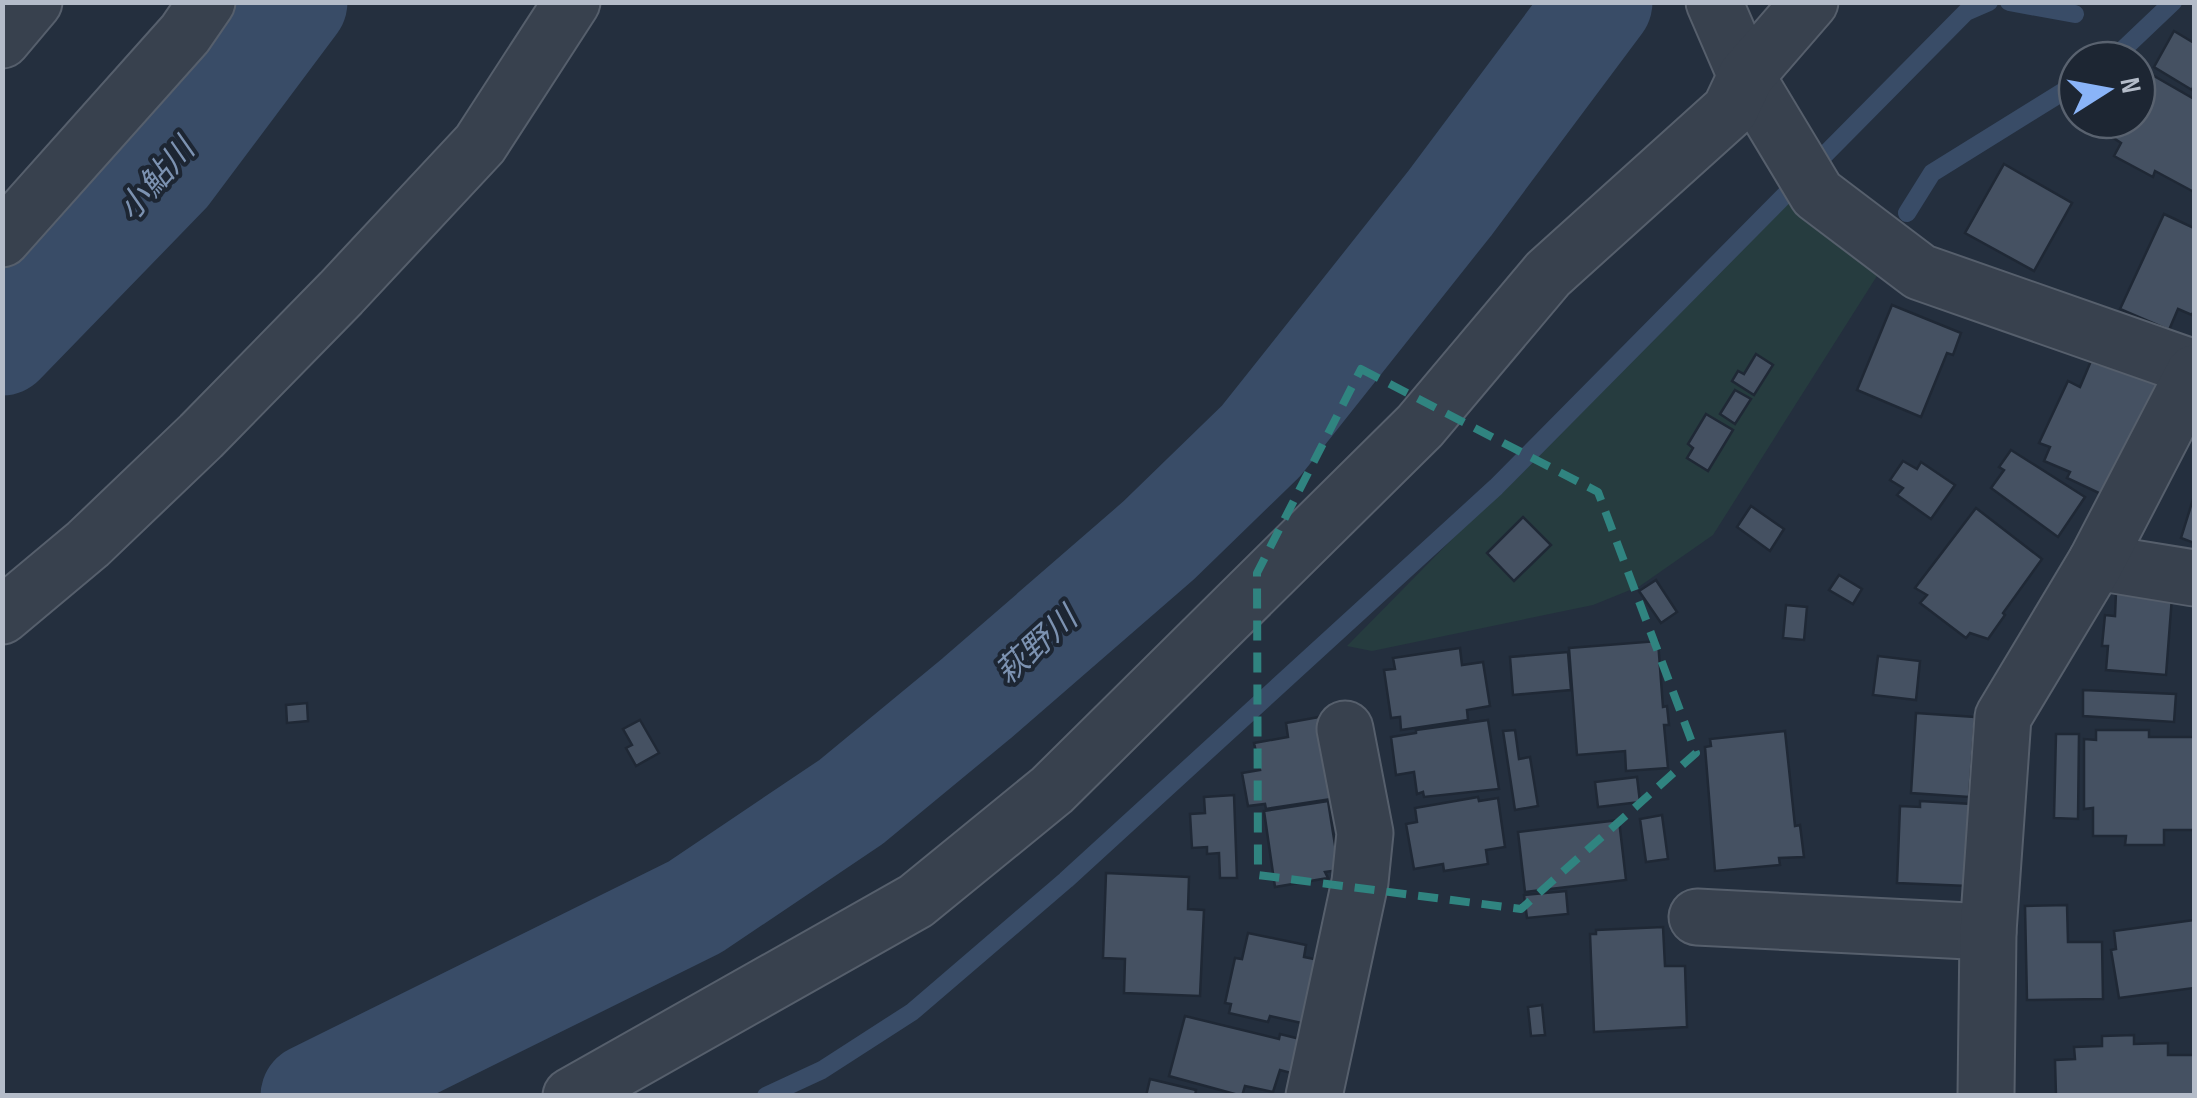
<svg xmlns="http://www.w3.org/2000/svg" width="2197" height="1098" viewBox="0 0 2197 1098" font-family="'Sofia Sans Condensed','Noto Sans JP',sans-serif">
  <rect width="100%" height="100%" fill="#242f3e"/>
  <!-- green -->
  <path fill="#263c3f" d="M 1789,197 L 1882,268 L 1713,535 L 1640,586 L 1593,605 L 1372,651 L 1347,646 Z"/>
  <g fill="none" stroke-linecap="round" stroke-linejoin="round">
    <!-- stream -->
    <g stroke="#394c67" stroke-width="18">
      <path d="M 2009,2 L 2075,14"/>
      <path d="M 2112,60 L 2173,2"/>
      <path d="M 1907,213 L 1932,173 L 2077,83"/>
      <path d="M 766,1096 L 822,1070 L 912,1012 L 1066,880 L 1496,487 L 1966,12 L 1989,2"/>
    </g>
    <!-- river -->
    <g stroke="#394c67" stroke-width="105">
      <path d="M 2,343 L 167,173 L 295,2"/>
      <path d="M 313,1096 L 695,907 L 851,802 L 977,698 L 1159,540 L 1261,441 L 1450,203 L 1600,2"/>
    </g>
  </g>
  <!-- building -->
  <g fill="#455162" stroke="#1f2835" stroke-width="2.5">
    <path d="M 2174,31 L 2194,43 L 2194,85 L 2192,90 L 2154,67 Z"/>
    <path d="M 2154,76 L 2194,99 L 2194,192 L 2155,171 L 2153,177 L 2114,156 L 2121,143 L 2109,135 L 2118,120 L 2137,120 L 2137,96 L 2141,98 Z"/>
    <path d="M 2004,164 L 2072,203 L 2034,271 L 1965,233 Z"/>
    <path d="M 2164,214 L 2194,228 L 2194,310 L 2192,315 L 2178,309 L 2169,330 L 2120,309 Z"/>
    <path d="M 1892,305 L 1961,333 L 1953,355 L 1947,353 L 1921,417 L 1857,390 Z"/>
    <path d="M 1756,354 L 1773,365 L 1754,395 L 1732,381 L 1738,371 L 1744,374 Z"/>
    <path d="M 2102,356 L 2160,380 L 2109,489 L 2104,487 L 2101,494 L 2067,478 L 2070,472 L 2044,461 L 2050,447 L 2039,443 L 2068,381 L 2080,387 L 2091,361 L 2098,364 Z"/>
    <path d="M 1735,390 L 1751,399 L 1735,424 L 1720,414 Z"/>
    <path d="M 1706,414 L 1733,430 L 1708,471 L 1687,458 L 1693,448 L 1688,444 Z"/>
    <path d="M 2011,450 L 2085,497 L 2058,537 L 1991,488 L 2004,470 L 1999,467 Z"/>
    <path d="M 1903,461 L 1917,469 L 1921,462 L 1955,485 L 1931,519 L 1897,495 L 1903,488 L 1890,480 Z"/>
    <path d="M 2194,496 L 2194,543 L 2181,538 Z"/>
    <path d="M 1751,506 L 1784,529 L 1770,551 L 1737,527 Z"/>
    <path d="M 1976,508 L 2042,559 L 2003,613 L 2005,615 L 1988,639 L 1970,633 L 1966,638 L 1920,603 L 1927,595 L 1915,588 Z"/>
    <path d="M 1523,517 L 1551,545 L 1514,581 L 1487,553 Z"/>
    <path d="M 1839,575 L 1862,589 L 1853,604 L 1829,590 Z"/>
    <path d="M 1656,580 L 1677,612 L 1661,623 L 1639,591 Z"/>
    <path d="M 2116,592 L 2172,597 L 2166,675 L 2106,670 L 2108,646 L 2102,646 L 2105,615 L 2115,616 Z"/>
    <path d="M 1786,605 L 1807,607 L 1804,640 L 1783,638 Z"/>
    <path d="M 1658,641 L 1663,707 L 1667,706 L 1669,725 L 1664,725 L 1668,768 L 1626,771 L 1625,751 L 1577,755 L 1569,648 Z"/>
    <path d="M 1460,648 L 1462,665 L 1483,662 L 1490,706 L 1467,710 L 1468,720 L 1401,730 L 1400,717 L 1391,718 L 1384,670 L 1395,669 L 1393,658 Z"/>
    <path d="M 1568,652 L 1571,690 L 1513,695 L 1510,657 Z"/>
    <path d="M 1878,656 L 1920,661 L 1916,700 L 1873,695 Z"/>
    <path d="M 2083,690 L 2176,694 L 2174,722 L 2083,716 Z"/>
    <path d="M 307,703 L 308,721 L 287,723 L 286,705 Z"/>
    <path d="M 1916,713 L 1975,717 L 1969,797 L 1911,793 Z"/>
    <path d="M 1319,717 L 1338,798 L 1266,809 L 1265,804 L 1248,806 L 1242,773 L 1260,770 L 1254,743 L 1288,737 L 1286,723 Z"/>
    <path d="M 640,720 L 659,753 L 636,766 L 626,748 L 632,745 L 623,729 Z"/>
    <path d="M 1488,720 L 1499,789 L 1424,797 L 1423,792 L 1417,794 L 1414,772 L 1396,775 L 1391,737 L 1416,733 L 1416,730 Z"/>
    <path d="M 1515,730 L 1519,759 L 1530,757 L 1538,806 L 1515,810 L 1503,731 Z"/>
    <path d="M 2096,730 L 2149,730 L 2149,737 L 2194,737 L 2194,830 L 2164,830 L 2164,845 L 2125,845 L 2126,836 L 2093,836 L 2093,808 L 2084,809 L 2084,739 L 2096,740 Z"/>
    <path d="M 1785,731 L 1795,826 L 1800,825 L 1804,857 L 1779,858 L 1780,865 L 1715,871 L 1705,747 L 1711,746 L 1710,739 Z"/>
    <path d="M 2056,734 L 2079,734 L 2078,819 L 2054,818 Z"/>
    <path d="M 1637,777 L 1640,802 L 1598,807 L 1595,782 Z"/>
    <path d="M 1234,795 L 1237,878 L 1220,878 L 1219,853 L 1207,854 L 1207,847 L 1192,848 L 1190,814 L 1205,813 L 1204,797 Z"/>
    <path d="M 1478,797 L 1479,801 L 1498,798 L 1505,847 L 1486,850 L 1488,864 L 1444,871 L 1443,864 L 1414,869 L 1406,824 L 1417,822 L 1415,808 Z"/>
    <path d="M 1328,801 L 1339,870 L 1325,872 L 1328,878 L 1275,887 L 1264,811 Z"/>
    <path d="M 1920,801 L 1972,804 L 1968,886 L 1897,883 L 1900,806 L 1920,807 Z"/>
    <path d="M 1662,815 L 1668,859 L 1646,862 L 1640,819 Z"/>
    <path d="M 1619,820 L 1626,880 L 1525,892 L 1518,832 Z"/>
    <path d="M 1106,873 L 1189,877 L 1188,909 L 1204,910 L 1200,996 L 1124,993 L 1125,959 L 1103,958 Z"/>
    <path d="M 1566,891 L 1568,914 L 1527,918 L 1524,895 Z"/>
    <path d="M 2067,905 L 2068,942 L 2102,942 L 2103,999 L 2027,1000 L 2025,906 Z"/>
    <path d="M 2194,920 L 2194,988 L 2119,998 L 2111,950 L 2116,949 L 2114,931 Z"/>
    <path d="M 1663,927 L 1665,966 L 1685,966 L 1687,1027 L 1594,1032 L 1590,934 L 1596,934 L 1596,930 Z"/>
    <path d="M 1248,933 L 1306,945 L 1304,957 L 1319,960 L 1306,1024 L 1270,1016 L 1268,1022 L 1229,1013 L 1231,1004 L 1225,1003 L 1235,958 L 1242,959 Z"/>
    <path d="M 1542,1005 L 1545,1035 L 1531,1036 L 1528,1007 Z"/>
    <path d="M 1185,1016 L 1279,1039 L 1280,1034 L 1304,1040 L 1295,1074 L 1280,1070 L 1273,1092 L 1245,1086 L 1242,1096 L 1169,1076 Z"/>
    <path d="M 2134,1035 L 2134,1044 L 2168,1043 L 2168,1055 L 2194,1055 L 2194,1096 L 2056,1096 L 2055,1060 L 2075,1059 L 2074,1047 L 2102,1046 L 2102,1036 Z"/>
    <path d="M 1150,1079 L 1196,1090 L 1195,1096 L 1146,1096 Z"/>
  </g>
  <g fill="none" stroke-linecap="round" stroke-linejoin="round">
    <defs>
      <g id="minor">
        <path d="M 1714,2 L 1746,76 L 1817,194 L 1920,272 L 2194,368"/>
        <path d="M 2,40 L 34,2"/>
        <path d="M 2,239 L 185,34 L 207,2"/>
        <path d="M 2096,562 L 2194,578"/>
        <path d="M 2,616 L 88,544 L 201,436 L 341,293 L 480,144 L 572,2"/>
        <path d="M 1697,917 L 1988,932"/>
        <path d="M 571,1096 L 916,901 L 1052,790 L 1420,426 L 1548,274 L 1730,110 L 1746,76 L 1810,2"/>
        <path d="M 1314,1096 L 1360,882 L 1365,833 L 1345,729"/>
        <path d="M 1986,1096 L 1988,932 L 2003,717 L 2096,562 L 2194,373"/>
      </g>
    </defs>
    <!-- minor casing -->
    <use href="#minor" stroke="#565f6c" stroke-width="59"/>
    <!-- minor -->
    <use href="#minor" stroke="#38414e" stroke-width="55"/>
  </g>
  <!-- marked area -->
  <path fill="none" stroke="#308480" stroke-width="8" stroke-dasharray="20 12" stroke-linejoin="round" d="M 1361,369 L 1598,492 L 1696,753 L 1521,909 L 1258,875 L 1257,573 Z"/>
  <g text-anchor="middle" stroke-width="8" stroke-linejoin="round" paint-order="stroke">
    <!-- water labels -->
    <g font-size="32" font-style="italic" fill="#7c92b1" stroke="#1d2633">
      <text transform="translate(156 179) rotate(-49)" y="11">小鮎川</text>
      <text transform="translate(1036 645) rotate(-42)" y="11">萩野川</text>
    </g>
  </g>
  <!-- border -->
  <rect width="2197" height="1098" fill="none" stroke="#b4bcc9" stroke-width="10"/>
  <!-- north arrow -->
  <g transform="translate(2107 90) rotate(79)"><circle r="48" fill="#1d2633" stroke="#59626f" stroke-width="2.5"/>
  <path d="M0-8L18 38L0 25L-18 38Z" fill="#8ab4f8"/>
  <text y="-15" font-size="28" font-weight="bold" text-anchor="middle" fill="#b4bcc9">N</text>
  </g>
</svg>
